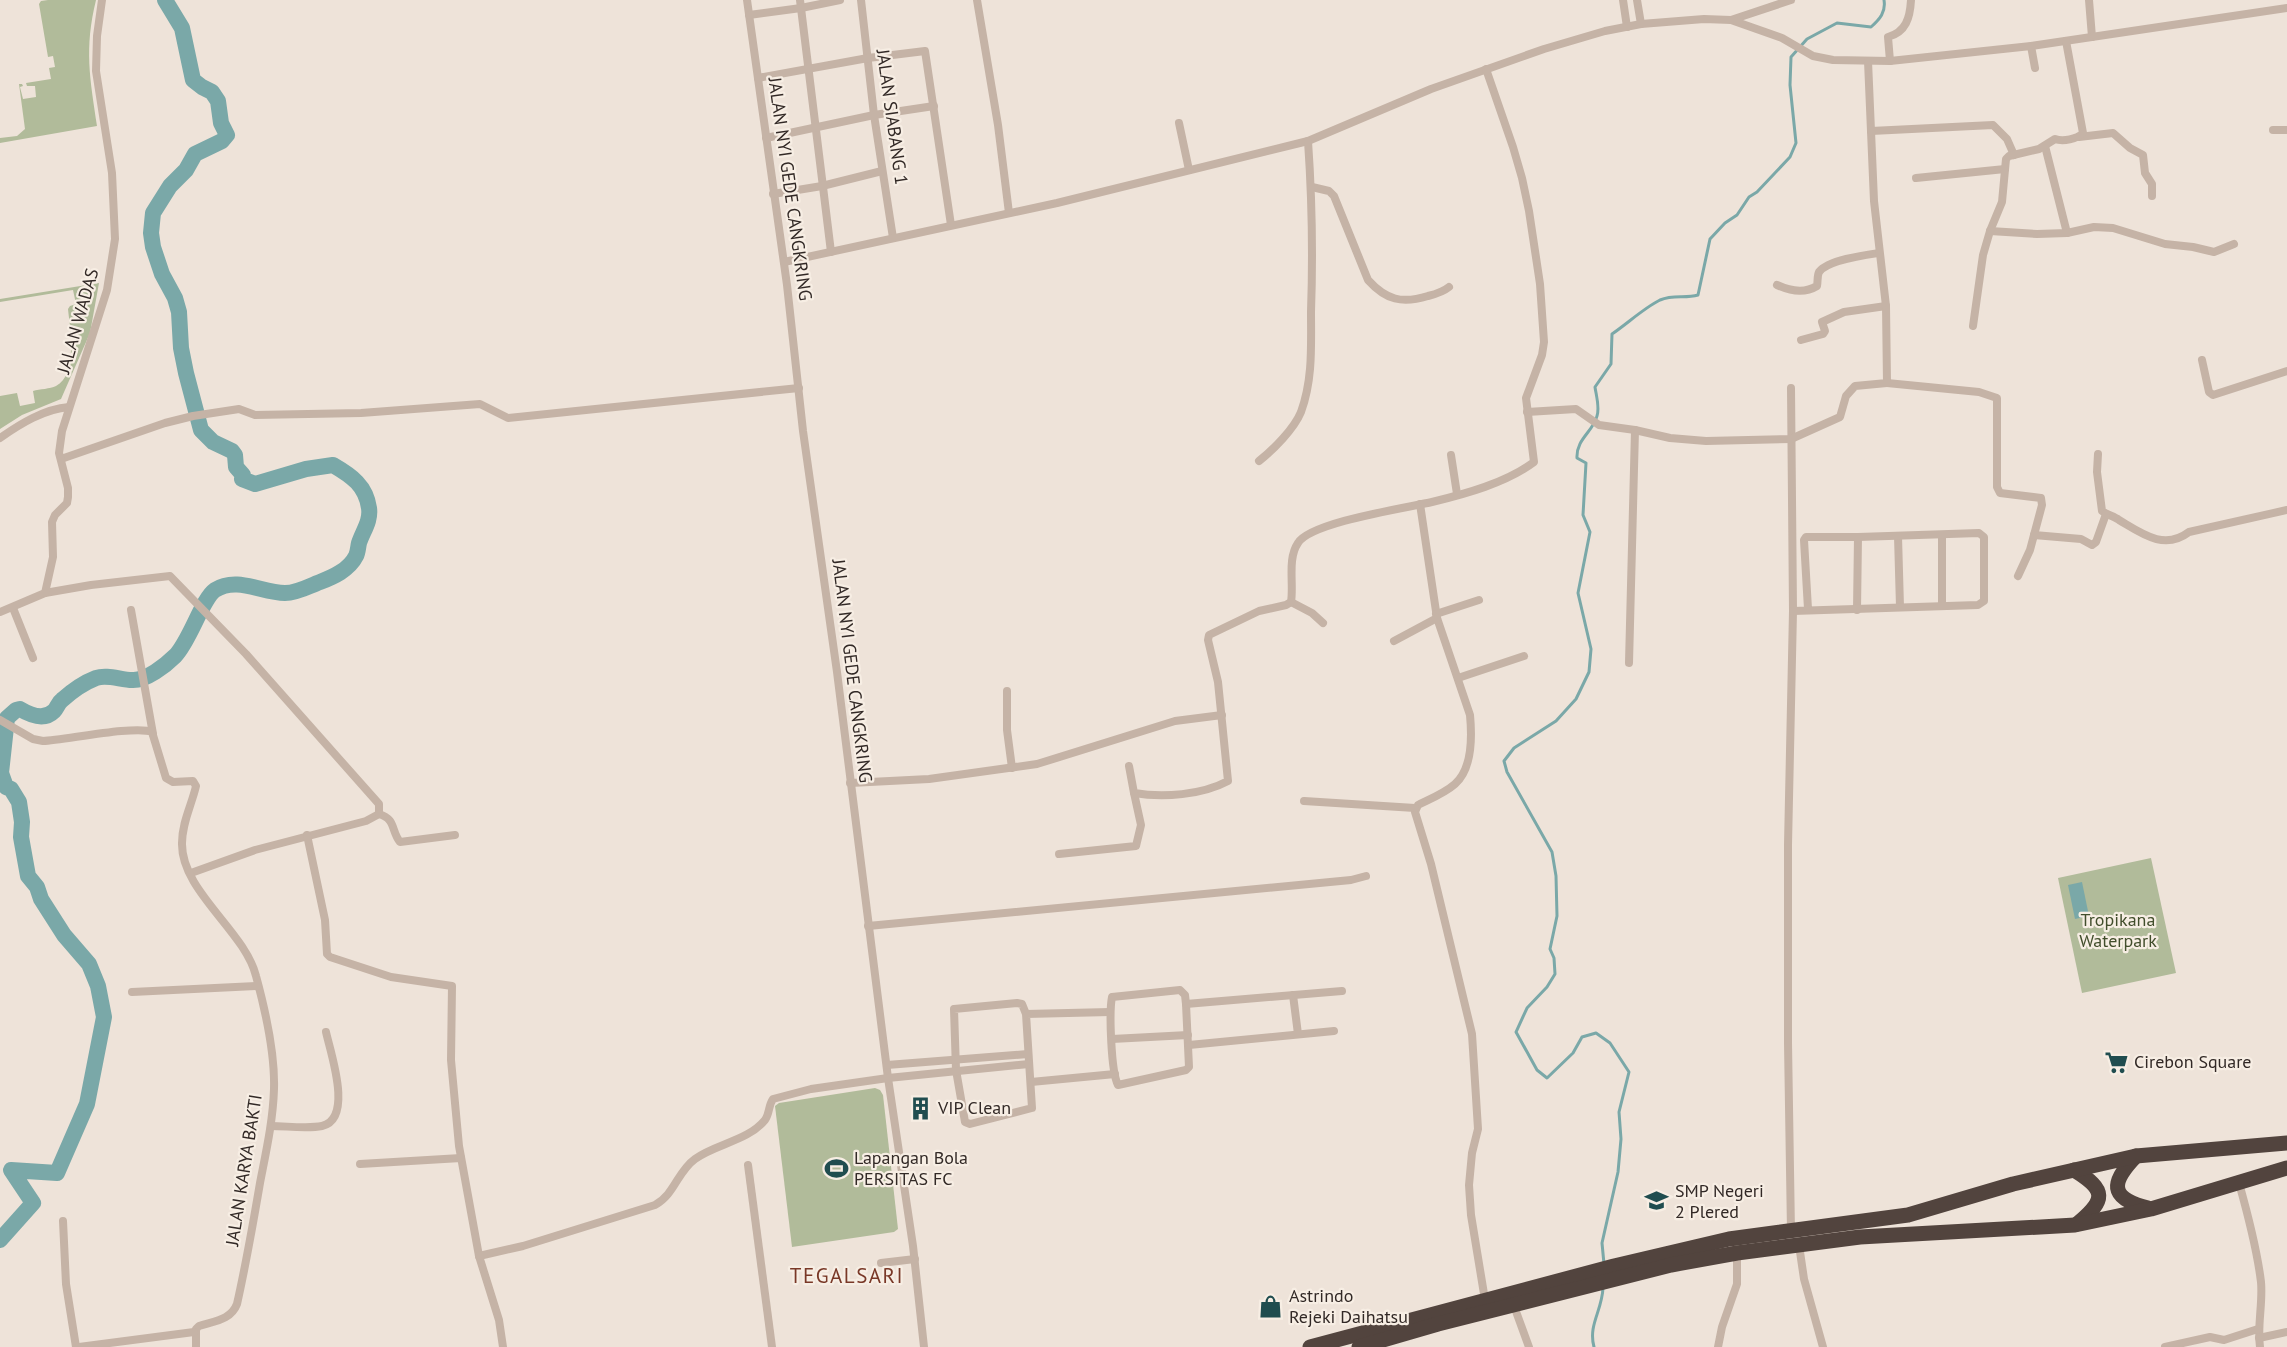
<svg xmlns="http://www.w3.org/2000/svg" width="2287" height="1347" viewBox="0 0 2287 1347" font-family="'PT Sans',sans-serif">
  <rect width="100%" height="100%" fill="#eee3d9"/>
  <!-- green -->
  <g fill="#b1bb9a">
    <path d="M 48,0 L 96,0 C 84,49 90,78 97,126 L 0,143 L 0,138 L 17,136 L 25,129 L 19,84 L 22,84 L 23,86 L 20,87 L 23,99 L 36,97 L 35,86 L 27,86 L 26,83 L 51,79 L 49,68 L 55,67 L 53,56 L 48,57 L 39,4 L 41,1 Z"/>
    <path d="M 99,283 L 90,333 L 61,399 L 22,415 L 0,429 L 0,396 L 17,393 L 20,406 L 35,403 L 33,391 C 40,389 50,389 56,386 C 78,375 70,328 68,309 L 70,306 L 76,304 L 73,290 L 0,302 L 0,299 Z"/>
    <path d="M 2151,858 L 2176,973 L 2082,993 L 2058,878 Z"/>
    <path d="M 875,1088 L 880,1090 L 883,1095 L 898,1229 L 894,1232 L 792,1247 L 775,1106 L 779,1103 Z"/>
  </g>
  <!-- water -->
  <path fill="#7aa8a8" d="M 2082,882 L 2089,916 L 2075,919 L 2068,885 Z"/>
  <g fill="none" stroke-linecap="round" stroke-linejoin="round">
    <!-- stream -->
    <g stroke="#7aa8a8" stroke-width="3">
      <path d="M 1604,1264 L 1602,1243 L 1618,1172 L 1621,1139 L 1619,1112 L 1629,1072 L 1610,1043 L 1596,1033 L 1582,1037 L 1573,1053 L 1547,1078 L 1537,1070 L 1516,1032 L 1527,1008 L 1547,987 L 1555,974 L 1554,958 L 1550,949 L 1557,916 L 1556,876 L 1552,852 L 1507,772 L 1504,761 L 1514,748 L 1556,721 L 1576,699 L 1589,672 L 1591,649 L 1578,593 L 1590,532 L 1583,515 L 1586,463 L 1577,458 C 1576,439 1593,432 1597,416 C 1600,407 1596,395 1595,387 L 1611,364 L 1612,334 C 1628,323 1644,308 1660,300 C 1674,294 1685,299 1698,295 L 1710,239 L 1725,223 L 1737,215 L 1749,197 L 1757,192 L 1790,157 L 1796,143 L 1790,85 L 1791,57 L 1807,39 L 1837,23 L 1871,27 C 1880,19 1886,12 1884,0"/>
      <path d="M 1594,1347 C 1588,1325 1602,1311 1603,1288"/>
    </g>
    <!-- river -->
    <path stroke="#7aa8a8" stroke-width="16" d="M 0,1240 L 33,1203 L 11,1170 L 57,1173 L 87,1104 L 104,1017 L 98,986 L 89,964 L 64,935 L 41,899 L 37,887 L 28,876 L 21,837 L 22,822 L 19,802 L 11,789 L 6,787 L 1,773 L 7,718 L 16,710 L 20,709 C 30,715 44,721 54,711 C 57,708 58,703 62,700 C 72,691 83,683 96,678 C 107,674 121,680 132,680 C 146,681 166,665 175,656 C 190,641 202,599 215,590 C 237,576 262,593 285,593 C 298,593 309,586 320,582 C 333,577 349,570 356,556 C 358,552 358,547 359,543 C 363,531 371,521 369,508 C 366,486 352,476 333,465 L 306,469 L 255,484 L 242,479 L 243,475 L 236,467 L 235,455 L 232,451 L 213,442 L 201,430 L 186,373 L 181,348 L 179,312 L 175,298 L 162,274 L 153,247 L 151,233 L 153,213 L 170,186 L 186,170 L 195,154 L 222,141 L 227,135 L 221,123 L 218,101 L 212,92 L 202,87 L 193,80 L 182,28 L 165,0"/>
    <!-- street -->
    <g stroke="#c5b3a6" stroke-width="8">
      <path d="M 747,0 L 787,285 L 803,431 L 837,672 L 888,1078 L 913,1246 L 924,1347"/>
      <path d="M 800,0 L 831,252"/>
      <path d="M 861,0 L 874,115 L 893,238"/>
      <path d="M 977,0 L 998,125 L 1009,213"/>
      <path d="M 1623,0 L 1627,27"/>
      <path d="M 1637,0 L 1641,24"/>
      <path d="M 2089,0 L 2092,37"/>
      <path d="M 749,15 L 801,8 L 840,0"/>
      <path d="M 1731,20 L 1791,0"/>
      <path d="M 2031,46 L 2035,68"/>
      <path d="M 1890,61 L 1888,37 C 1906,32 1910,18 1911,0"/>
      <path d="M 758,78 L 868,58 L 925,51 L 951,225"/>
      <path d="M 1179,123 L 1189,170"/>
      <path d="M 2273,130 L 2287,130"/>
      <path d="M 1871,131 L 1993,125 L 2007,139 L 2014,155"/>
      <path d="M 2079,137 L 2113,133 L 2130,148 L 2143,155 L 2145,173 L 2152,184 L 2152,196"/>
      <path d="M 766,138 L 874,115 L 934,106"/>
      <path d="M 2045,146 L 2067,233"/>
      <path d="M 1916,178 L 2005,169"/>
      <path d="M 1312,187 L 1329,191 L 1334,196 L 1368,280 C 1386,300 1402,304 1428,296 C 1436,294 1443,292 1449,287"/>
      <path d="M 773,194 L 822,186 L 882,171"/>
      <path d="M 1990,231 L 2037,234 L 2067,233 L 2094,227 L 2113,228 L 2165,244 L 2193,247 L 2214,252 L 2234,244"/>
      <path d="M 784,262 L 1057,203 L 1308,141 L 1431,89 L 1544,49 L 1605,31 L 1641,24 L 1704,19 L 1731,20 L 1782,38 L 1813,56 L 1833,60 L 1890,61 L 2031,46 L 2287,8"/>
      <path d="M 1777,285 C 1790,291 1804,294 1817,286 C 1818,281 1817,276 1819,272 C 1828,260 1865,255 1879,253"/>
      <path d="M 1973,326 L 1983,255 L 1990,231 L 2002,202 L 2006,159 L 2009,156 L 2039,149 L 2055,139 C 2063,142 2077,139 2083,133 L 2066,41"/>
      <path d="M 1801,340 L 1823,334 L 1825,331 L 1822,322 L 1844,312 L 1886,306"/>
      <path d="M 2202,360 L 2209,392 L 2213,395 L 2287,371"/>
      <path d="M 1887,383 L 1979,392 L 1997,398 L 1997,487 L 2000,493 L 2041,498 L 2042,505 L 2030,550 L 2018,576"/>
      <path d="M 1791,388 L 1793,611 L 1788,845 L 1788,1043 L 1791,1232"/>
      <path d="M 1527,412 L 1576,409 L 1599,425 L 1635,430 L 1670,438 L 1706,441 L 1791,439 L 1840,417 L 1846,396 L 1855,386 L 1887,383 L 1886,306 L 1874,201 L 1868,61"/>
      <path d="M 0,438 C 20,424 44,409 69,407"/>
      <path d="M 2098,454 L 2097,472 L 2102,511 C 2107,515 2114,516 2119,520 C 2141,533 2164,551 2189,532 L 2287,510"/>
      <path d="M 1451,455 L 1457,494"/>
      <path d="M 61,459 L 165,423 L 193,416 L 239,409 L 255,415 L 361,413 L 480,404 L 508,418 L 799,388"/>
      <path d="M 1259,461 C 1273,450 1294,429 1301,412 C 1313,379 1311,346 1311,312 C 1313,255 1312,198 1308,141"/>
      <path d="M 1420,504 L 1437,618 L 1470,715 C 1472,736 1472,769 1455,784 C 1445,793 1430,799 1418,805 L 1415,812 L 1431,864 L 1472,1034 L 1478,1129 L 1472,1153 L 1469,1185 L 1471,1215 L 1485,1300"/>
      <path d="M 1942,535 L 1942,606"/>
      <path d="M 2034,535 L 2081,539 L 2092,545 L 2096,542 L 2106,514"/>
      <path d="M 1898,536 L 1900,607"/>
      <path d="M 45,593 L 91,585 L 170,576 L 246,654 L 379,804 L 379,814 L 366,821 L 255,850 L 191,873"/>
      <path d="M 1291,602 L 1312,613 L 1323,623"/>
      <path d="M 13,608 L 33,658"/>
      <path d="M 131,610 L 153,734"/>
      <path d="M 1857,610 L 1858,537"/>
      <path d="M 1793,611 L 1978,605 L 1984,601 L 1984,537 L 1979,533 L 1858,537 L 1806,537 L 1804,540 L 1808,609"/>
      <path d="M 0,612 L 45,593 L 53,557 L 52,522 L 55,515 L 67,503 L 68,497 L 68,488 L 59,453 L 62,431 L 107,290 L 115,239 L 112,173 L 96,71 L 97,36 L 102,0"/>
      <path d="M 1436,614 L 1479,600"/>
      <path d="M 1394,641 L 1437,618"/>
      <path d="M 1629,663 L 1635,430"/>
      <path d="M 1458,678 L 1524,656"/>
      <path d="M 1007,691 L 1007,730 L 1012,768"/>
      <path d="M 0,720 L 33,739 L 43,741 C 65,740 136,725 152,732 L 166,778 L 173,782 L 193,781 L 196,786 C 192,804 182,822 182,843 C 181,891 245,931 256,976 C 265,1009 275,1055 274,1089 C 273,1121 266,1152 260,1183 C 253,1224 246,1264 237,1304 C 231,1320 214,1321 199,1326 L 196,1329 L 196,1347"/>
      <path d="M 1129,766 L 1134,793 C 1163,798 1202,795 1228,781 L 1218,682 L 1208,640 L 1209,635 L 1259,611 L 1286,605 L 1291,602 C 1294,584 1287,559 1298,543 C 1311,522 1406,508 1432,502 C 1465,494 1506,483 1534,462 L 1526,398 L 1542,355 L 1544,342 L 1540,284 L 1529,211 L 1522,178 L 1513,147 L 1486,69"/>
      <path d="M 850,783 L 929,779 L 1037,764 L 1175,721 L 1222,715"/>
      <path d="M 1304,801 L 1415,808"/>
      <path d="M 379,814 C 396,819 391,831 400,842 L 455,835"/>
      <path d="M 307,835 L 325,920 L 327,954 L 330,957 L 391,977 L 452,986 L 451,1060 L 459,1146 L 479,1256 L 499,1320 L 503,1347"/>
      <path d="M 1059,854 L 1136,846 L 1141,825 L 1134,793"/>
      <path d="M 868,926 L 1351,880 L 1366,876"/>
      <path d="M 1180,990 L 1185,995 L 1186,1004 L 1189,1067 L 1186,1070 L 1118,1085 C 1111,1072 1109,1012 1112,997 Z"/>
      <path d="M 132,992 L 258,986"/>
      <path d="M 1293,995 L 1298,1034"/>
      <path d="M 1186,1004 L 1342,991"/>
      <path d="M 1026,1014 L 1022,1004 L 1017,1003 L 954,1009 L 956,1070 L 965,1122 L 970,1124 L 1032,1108 L 1026,1014 L 1110,1012"/>
      <path d="M 1112,1039 L 1188,1035"/>
      <path d="M 1189,1045 L 1334,1031"/>
      <path d="M 887,1065 L 1028,1054"/>
      <path d="M 1031,1082 L 1115,1074"/>
      <path d="M 271,1126 C 286,1126 308,1129 322,1126 C 354,1119 330,1051 326,1032"/>
      <path d="M 360,1164 L 461,1158"/>
      <path d="M 748,1165 L 772,1347"/>
      <path d="M 2239,1183 C 2248,1215 2257,1249 2261,1282 C 2263,1304 2257,1325 2260,1347"/>
      <path d="M 63,1221 L 66,1284 L 76,1347"/>
      <path d="M 1799,1245 L 1804,1279 L 1823,1347"/>
      <path d="M 479,1256 L 523,1246 L 655,1205 C 675,1194 677,1172 695,1159 C 715,1144 748,1141 765,1120 C 770,1113 768,1106 773,1099 L 811,1089 L 888,1078 L 1029,1064"/>
      <path d="M 881,1263 L 915,1259"/>
      <path d="M 1514,1306 L 1529,1347"/>
      <path d="M 2259,1338 L 2287,1332"/>
      <path d="M 79,1347 L 194,1332"/>
      <path d="M 1718,1347 L 1722,1327 L 1737,1284 L 1737,1253"/>
      <path d="M 2165,1347 L 2210,1337 L 2224,1340 L 2258,1329"/>
    </g>
    <!-- highway -->
    <g stroke="#52443e" stroke-width="15">
      <path d="M 2136,1156 C 2111,1182 2108,1198 2148,1208"/>
      <path d="M 2074,1170 C 2107,1190 2106,1200 2077,1224"/>
      <path d="M 1310,1347 L 1614,1266 L 1729,1239 L 1908,1215 L 2013,1184 L 2136,1156 L 2287,1143"/>
      <path d="M 1359,1347 L 1438,1324 L 1671,1265 L 1737,1253 L 1860,1237 L 2075,1225 L 2151,1209 L 2287,1168"/>
    </g>
  </g>
  <!-- icons -->
  <defs>
    <symbol id="supermarket-bare" viewBox="-9 -9 18 18"><path d="M-6-5.5h2.5l.6 2H6L4.5 2H-2.5L-4.4-4H-6ZM-1.5 3.2a1.3 1.3 0 1 0 .1 0ZM3 3.2a1.3 1.3 0 1 0 .1 0Z" fill="#204d4f" stroke="#f7eee4" stroke-width="2.5" paint-order="stroke"/></symbol>
    <symbol id="building-bare" viewBox="-9 -9 18 18"><path d="M-4-6H4V6H1V3H-1V6H-4ZM-2.5-4.3h1.7v1.8h-1.7ZM.8-4.3h1.7v1.8H.8ZM-2.5-1h1.7V.8h-1.7ZM.8-1h1.7V.8H.8Z" fill="#204d4f" stroke="#f7eee4" stroke-width="2.5" paint-order="stroke"/></symbol>
    <symbol id="stadium-bare" viewBox="-9 -9 18 18"><path d="M0-5a6.5 5 0 1 0 0 10a6.5 5 0 1 0 0-10ZM-3.5-1.8h7v3.6h-7Z" fill="#204d4f" stroke="#f7eee4" stroke-width="2.5" paint-order="stroke"/></symbol>
    <symbol id="school-bare" viewBox="-9 -9 18 18"><path d="M0-5L7-2L0 1L-7-2ZM-4 1L0 2.5L4 1V4Q0 6-4 4Z" fill="#204d4f" stroke="#f7eee4" stroke-width="2.5" paint-order="stroke"/></symbol>
    <symbol id="shop-bare" viewBox="-9 -9 18 18"><path d="M-5-2.5h2.3a2.7 3.5 0 0 1 5.4 0H5L5.5 6h-11ZM-1.5-2.5h3a1.5 2.3 0 0 0-3 0Z" fill="#204d4f" stroke="#f7eee4" stroke-width="2.5" paint-order="stroke"/></symbol>
  </defs>
  <g fill-rule="evenodd">
    <use href="#supermarket-bare" x="2100" y="1046" width="33" height="33"/>
    <use href="#building-bare" x="904" y="1092" width="33" height="33"/>
    <use href="#stadium-bare" x="820" y="1152" width="33" height="33"/>
    <use href="#school-bare" x="1640" y="1184" width="33" height="33"/>
    <use href="#shop-bare" x="1254" y="1290" width="33" height="33"/>
  </g>
  <g text-anchor="middle" stroke-width="4.5" stroke-linejoin="round" paint-order="stroke">
    <!-- street labels -->
    <g font-size="18" fill="#322926" stroke="#f7eee4">
      <text transform="translate(892 117) rotate(82)" y="6">JALAN SIABANG 1</text>
      <text transform="translate(790 189) rotate(82)" y="6">JALAN NYI GEDE CANGKRING</text>
      <text transform="translate(78 321) rotate(-74)" y="6">JALAN WADAS</text>
      <text transform="translate(852 671) rotate(83)" y="6">JALAN NYI GEDE CANGKRING</text>
      <text transform="translate(244 1170) rotate(-81)" y="6">JALAN KARYA BAKTI</text>
    </g>
    <!-- park labels -->
    <g font-size="18" fill="#424e2c" stroke="#f7eee4">
      <text x="2118" y="926">Tropikana<tspan x="2118" dy="21">Waterpark</tspan></text>
    </g>
    <!-- poi labels -->
    <g font-size="18" fill="#322926" stroke="#f7eee4" text-anchor="start">
      <text x="2134" y="1068">Cirebon Square</text>
      <text x="938" y="1114">VIP Clean</text>
      <text x="854" y="1164">Lapangan Bola<tspan x="854" dy="21">PERSITAS FC</tspan></text>
      <text x="1675" y="1197">SMP Negeri<tspan x="1675" dy="21">2 Plered</tspan></text>
      <text x="1289" y="1302">Astrindo<tspan x="1289" dy="21">Rejeki Daihatsu</tspan></text>
    </g>
    <!-- quarter labels -->
    <g font-size="21" letter-spacing="1.5" fill="#793827" stroke="#f7eee4">
      <text x="847" y="1283">TEGALSARI</text>
    </g>
  </g>
</svg>
